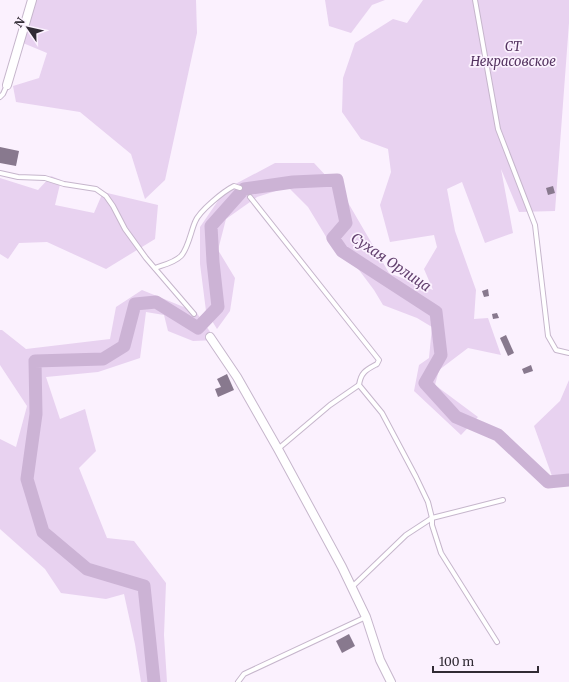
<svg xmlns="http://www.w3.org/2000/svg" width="569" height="682" viewBox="0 0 569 682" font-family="Merriweather,serif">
  <rect width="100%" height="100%" fill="#fbf1fe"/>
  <!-- green -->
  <g fill="#e8d2f0">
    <path d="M 36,0 L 196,0 L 197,33 L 165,180 L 145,199 L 131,154 L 80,112 L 16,102 L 13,86 L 39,78 L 47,53 L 23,43 Z"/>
    <path d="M 325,0 L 385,0 L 372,5 L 351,33 L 329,26 Z"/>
    <path d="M 423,0 L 569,0 L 569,23 L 555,211 L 519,212 L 501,169 L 513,233 L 485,243 L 462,182 L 447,189 L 455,231 L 476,290 L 474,319 L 488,318 L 501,355 L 468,348 L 439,370 L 435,385 L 478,417 L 461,435 L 414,391 L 419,365 L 429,358 L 432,327 L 417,318 L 383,305 L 374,290 L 350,258 L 328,240 L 308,207 L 288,187 L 257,197 L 226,219 L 218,250 L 235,278 L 230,311 L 217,329 L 206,311 L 200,264 L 200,227 L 226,189 L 275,163 L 314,163 L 343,194 L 389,273 L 433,290 L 424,269 L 437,247 L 434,235 L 390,242 L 380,205 L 391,172 L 388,149 L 361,139 L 342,112 L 343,78 L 355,43 L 393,19 L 407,23 Z"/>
    <path d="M 51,176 L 61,180 L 55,205 L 94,213 L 103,192 L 158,205 L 155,239 L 106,269 L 47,242 L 19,243 L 8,259 L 0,254 L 0,178 L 38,190 Z"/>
    <path d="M 142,290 L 196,312 L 216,340 L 193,341 L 168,331 L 164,315 L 146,312 L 140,358 L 98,372 L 46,377 L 60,419 L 85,409 L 96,451 L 79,468 L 107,538 L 134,541 L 166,583 L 164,635 L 167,682 L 141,682 L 135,644 L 124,594 L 106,599 L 61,593 L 45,569 L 0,529 L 0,439 L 16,447 L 27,406 L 0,365 L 0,330 L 2,330 L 26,349 L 110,339 L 116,307 Z"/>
    <path d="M 569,380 L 569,475 L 552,476 L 534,426 L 560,401 Z"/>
  </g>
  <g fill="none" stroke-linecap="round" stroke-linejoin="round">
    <!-- river -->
    <path stroke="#ccb3d5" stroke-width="13" d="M 154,682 L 144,586 L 87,569 L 43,532 L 27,479 L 36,414 L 35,361 L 103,359 L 124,346 L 135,304 L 156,302 L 198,328 L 218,307 L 213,262 L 211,226 L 244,189 L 293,182 L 337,180 L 346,223 L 333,238 L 342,251 L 436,312 L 441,355 L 425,383 L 456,417 L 498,435 L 548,482 L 569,480"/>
  </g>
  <!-- building -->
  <g fill="#88798e">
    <path d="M 0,147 L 19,151 L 16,166 L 0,163 Z"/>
    <path d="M 553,186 L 555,193 L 548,195 L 546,188 Z"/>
    <path d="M 488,289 L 489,296 L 484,297 L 482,291 Z"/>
    <path d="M 497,313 L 499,318 L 493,319 L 492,314 Z"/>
    <path d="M 506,335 L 514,353 L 508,356 L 500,338 Z"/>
    <path d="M 531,365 L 533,371 L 524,374 L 522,369 Z"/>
    <path d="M 227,374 L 234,390 L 218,397 L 215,389 L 221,387 L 217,379 Z"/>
    <path d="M 349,634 L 355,646 L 342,653 L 336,641 Z"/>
  </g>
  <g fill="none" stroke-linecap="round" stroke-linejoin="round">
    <defs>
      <g id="service">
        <path d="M 475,0 L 498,129 L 535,225 L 548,336 L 556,350 L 569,353"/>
        <path d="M 0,97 L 3,94 L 7,85"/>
        <path d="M 0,173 L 18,177 L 45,178 L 64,184 L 96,189 L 106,196 L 113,206 L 125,229 L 146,258 L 194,314"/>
        <path d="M 250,197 L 379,360 L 377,364 C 366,370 361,372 359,385 L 382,413 L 416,477 L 428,502 L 432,518 L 432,525 L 441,553 L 497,642"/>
        <path d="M 155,268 C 163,265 174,263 181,256 C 188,249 191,231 195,222 C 199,211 224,191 234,186 L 240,188"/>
        <path d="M 278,449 L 330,405 L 359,385"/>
        <path d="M 352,587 L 406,535 L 432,518 L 503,500"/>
        <path d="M 238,682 L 244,674 L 366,617"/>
      </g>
      <g id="minor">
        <path d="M 7,85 L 32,0"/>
        <path d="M 210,337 L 237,377 L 278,449 L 342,567 L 366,617 L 380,660 L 391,682"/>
      </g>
    </defs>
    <!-- service casing -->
    <use href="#service" stroke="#c6b6cc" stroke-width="6"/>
    <!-- minor casing -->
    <use href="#minor" stroke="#c6b6cc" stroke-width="10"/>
    <!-- service -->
    <use href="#service" stroke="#fff" stroke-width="4"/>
    <!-- minor -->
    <use href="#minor" stroke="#fff" stroke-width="8"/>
  </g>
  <g text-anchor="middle" stroke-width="3.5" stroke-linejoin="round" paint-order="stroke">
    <!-- park labels -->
    <g font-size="13" font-style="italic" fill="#553461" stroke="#fbf1fe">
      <text x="513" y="51">СТ<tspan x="513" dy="15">Некрасовское</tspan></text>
    </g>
    <!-- water labels -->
    <g font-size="14" font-style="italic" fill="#63416f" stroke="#fbf1fe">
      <text transform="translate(391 262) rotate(34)" y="5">Сухая Орлица</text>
    </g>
  </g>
  <!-- north arrow -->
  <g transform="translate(28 28) rotate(304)" stroke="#fbf1fe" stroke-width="3" paint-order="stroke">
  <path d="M0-3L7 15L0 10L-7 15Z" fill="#312b34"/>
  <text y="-6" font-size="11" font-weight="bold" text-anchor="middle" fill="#312b34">N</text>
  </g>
  <!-- scale -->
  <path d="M433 666v6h105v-6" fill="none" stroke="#312b34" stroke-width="2"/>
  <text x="439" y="666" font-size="12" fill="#312b34" stroke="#fbf1fe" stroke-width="3" paint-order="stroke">100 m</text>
</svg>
